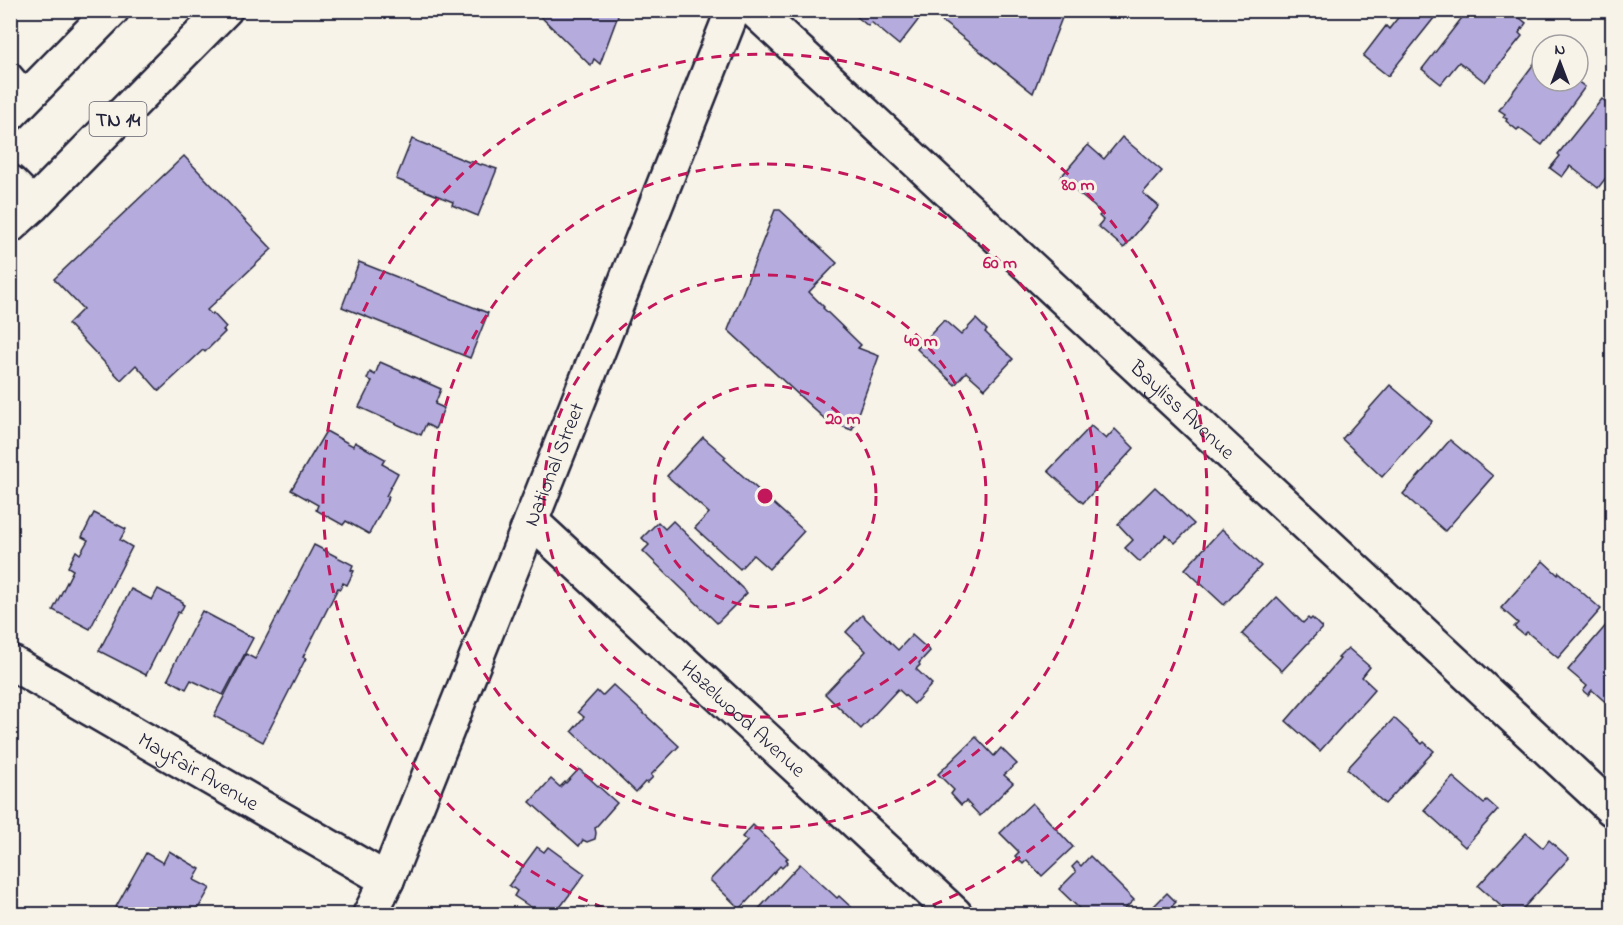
<svg xmlns="http://www.w3.org/2000/svg" width="1623" height="925" viewBox="0 0 1623 925" font-family="'Indie Flower',sans-serif">
  <rect width="100%" height="100%" fill="#f7f3e8"/>
  <filter id="ink" filterUnits="userSpaceOnUse"><feTurbulence type="fractalNoise" baseFrequency=".0167" numOctaves="2"/><feDisplacementMap in="SourceGraphic" scale="12" xChannelSelector="R" yChannelSelector="G"/><feConvolveMatrix kernelMatrix="1 2 1 2 8 2 1 2 1" color-interpolation-filters="sRGB"/></filter>
  <g filter="url(#ink)">
    <!-- building -->
    <g fill="#b5acdd" stroke="#22223b" stroke-width="1.5">
      <path d="M 534,10 L 620,10 L 600,64 L 594,59 L 591,66 Z"/>
      <path d="M 849,10 L 926,10 L 899,45 L 871,22 L 868,26 Z"/>
      <path d="M 928,10 L 1065,10 L 1033,93 Z"/>
      <path d="M 1404,10 L 1425,10 L 1434,18 L 1388,76 L 1363,56 L 1386,26 L 1389,29 Z"/>
      <path d="M 1468,10 L 1510,10 L 1526,23 L 1519,33 L 1522,36 L 1485,82 L 1459,62 L 1441,84 L 1422,69 Z"/>
      <path d="M 1542,53 L 1542,81 L 1577,81 L 1585,87 L 1542,145 L 1519,128 L 1517,130 L 1506,121 L 1507,119 L 1503,117 L 1505,114 L 1499,110 Z"/>
      <path d="M 1602,99 L 1609,104 L 1610,102 L 1612,104 L 1612,170 L 1598,188 L 1570,166 L 1562,177 L 1550,168 L 1560,156 L 1558,154 Z"/>
      <path d="M 1122,137 L 1162,171 L 1143,193 L 1159,206 L 1124,248 L 1098,226 L 1103,220 L 1099,216 L 1102,213 L 1060,178 L 1088,145 L 1104,159 Z"/>
      <path d="M 412,139 L 469,162 L 470,161 L 481,165 L 482,164 L 497,169 L 478,216 L 452,205 L 453,202 L 396,179 Z"/>
      <path d="M 184,156 L 272,249 L 207,310 L 212,315 L 213,313 L 226,327 L 223,330 L 225,332 L 205,352 L 203,350 L 159,391 L 136,365 L 121,380 L 68,324 L 83,309 L 54,279 Z"/>
      <path d="M 775,210 L 780,210 L 837,263 L 809,292 L 824,307 L 823,308 L 861,345 L 858,348 L 879,356 L 852,430 L 827,421 L 728,330 Z"/>
      <path d="M 359,262 L 488,313 L 470,358 L 342,307 Z"/>
      <path d="M 976,319 L 987,330 L 985,332 L 1013,359 L 985,389 L 966,372 L 955,385 L 917,349 L 944,320 L 961,335 Z"/>
      <path d="M 380,362 L 441,389 L 435,404 L 444,408 L 435,429 L 426,424 L 421,435 L 359,407 L 372,381 L 367,379 L 370,372 L 375,375 Z"/>
      <path d="M 1390,385 L 1432,421 L 1382,477 L 1342,439 Z"/>
      <path d="M 1091,426 L 1106,439 L 1115,429 L 1134,448 L 1083,503 L 1048,471 Z"/>
      <path d="M 326,431 L 353,446 L 355,442 L 385,459 L 382,464 L 398,473 L 386,496 L 389,497 L 369,534 L 346,521 L 343,525 L 316,510 L 318,505 L 291,490 Z"/>
      <path d="M 703,437 L 726,457 L 724,459 L 804,531 L 769,569 L 753,555 L 740,569 L 695,528 L 709,513 L 667,476 Z"/>
      <path d="M 1450,440 L 1493,476 L 1445,531 L 1403,494 Z"/>
      <path d="M 1155,487 L 1194,524 L 1175,543 L 1166,535 L 1140,562 L 1125,548 L 1133,540 L 1118,524 Z"/>
      <path d="M 94,513 L 126,529 L 120,540 L 132,547 L 90,629 L 53,610 L 73,570 L 68,567 L 76,551 L 80,554 L 88,540 L 82,537 Z"/>
      <path d="M 673,521 L 747,593 L 717,623 L 643,551 L 649,545 L 642,538 L 658,522 L 665,529 Z"/>
      <path d="M 1222,529 L 1261,566 L 1224,605 L 1185,569 Z"/>
      <path d="M 314,545 L 353,565 L 351,570 L 354,571 L 347,585 L 343,583 L 340,589 L 338,588 L 303,657 L 306,658 L 263,742 L 214,716 L 246,654 L 255,659 Z"/>
      <path d="M 1543,561 L 1558,575 L 1559,572 L 1601,609 L 1558,658 L 1527,632 L 1524,635 L 1514,627 L 1518,623 L 1501,608 Z"/>
      <path d="M 131,589 L 152,600 L 158,589 L 183,602 L 182,604 L 184,605 L 180,613 L 178,612 L 146,675 L 99,651 Z"/>
      <path d="M 1277,597 L 1303,623 L 1308,618 L 1310,620 L 1312,618 L 1322,628 L 1282,671 L 1242,634 Z"/>
      <path d="M 202,611 L 253,638 L 223,695 L 191,680 L 186,689 L 168,679 L 173,669 L 172,668 Z"/>
      <path d="M 862,615 L 898,650 L 912,635 L 930,651 L 919,663 L 920,665 L 916,669 L 932,684 L 914,704 L 898,689 L 861,729 L 825,694 L 866,651 L 846,632 Z"/>
      <path d="M 1608,623 L 1612,626 L 1612,705 L 1611,707 L 1592,690 L 1588,695 L 1583,691 L 1587,686 L 1568,670 Z"/>
      <path d="M 1348,648 L 1370,667 L 1362,677 L 1375,689 L 1320,751 L 1286,721 L 1340,659 L 1338,658 Z"/>
      <path d="M 613,685 L 679,746 L 651,775 L 653,777 L 647,783 L 645,782 L 636,792 L 572,731 L 584,717 L 578,712 L 597,691 L 602,696 Z"/>
      <path d="M 1394,718 L 1422,744 L 1424,742 L 1434,751 L 1385,804 L 1347,769 Z"/>
      <path d="M 976,737 L 994,756 L 1001,748 L 1017,764 L 1004,775 L 1013,783 L 980,816 L 966,801 L 961,805 L 951,794 L 954,790 L 938,774 Z"/>
      <path d="M 579,769 L 617,803 L 595,828 L 596,833 L 595,839 L 587,842 L 583,840 L 579,846 L 530,802 L 551,779 L 560,787 L 565,782 L 566,783 Z"/>
      <path d="M 1453,777 L 1484,804 L 1487,800 L 1498,810 L 1465,847 L 1424,810 Z"/>
      <path d="M 1032,803 L 1073,847 L 1042,876 L 1027,860 L 1023,864 L 1015,856 L 1019,852 L 1000,833 Z"/>
      <path d="M 753,825 L 788,858 L 786,859 L 788,862 L 782,868 L 780,866 L 740,909 L 710,880 L 747,841 L 742,837 Z"/>
      <path d="M 1526,833 L 1543,848 L 1549,840 L 1569,858 L 1518,914 L 1510,914 L 1478,886 Z"/>
      <path d="M 537,847 L 544,852 L 548,847 L 585,874 L 555,914 L 531,914 L 528,912 L 532,908 L 514,896 L 517,891 L 509,885 Z"/>
      <path d="M 169,851 L 200,869 L 194,880 L 210,888 L 195,914 L 112,914 L 146,853 L 163,863 Z"/>
      <path d="M 1090,856 L 1134,900 L 1119,914 L 1085,914 L 1059,889 L 1076,872 L 1072,867 L 1077,862 L 1081,866 Z"/>
      <path d="M 800,864 L 837,898 L 839,896 L 852,908 L 846,914 L 754,914 Z"/>
      <path d="M 1167,893 L 1176,902 L 1164,914 L 1146,914 Z"/>
    </g>
    <g fill="none" stroke-linecap="round" stroke-linejoin="round">
      <defs>
        <path id="lane" d="M 10,73 L 29,95"/>
        <g id="street">
          <path d="M 10,182 L 33,205"/>
          <path id="s1" d="M 531,521 L 955,914"/>
          <path id="s2" d="M 10,662 L 387,880"/>
        </g>
        <g id="secondary">
          <path id="s3" d="M 754,10 L 1612,809"/>
          <path id="s4" d="M 370,914 L 387,880 L 531,521 L 733,10"/>
        </g>
        <g id="primary">
          <path d="M 10,114 L 112,10"/>
          <path d="M 10,226 L 33,205 L 225,10"/>
        </g>
      </defs>
      <!-- lane casing -->
      <use href="#lane" stroke="#22223b" stroke-width="26"/>
      <!-- street casing -->
      <use href="#street" stroke="#22223b" stroke-width="38"/>
      <!-- secondary casing -->
      <use href="#secondary" stroke="#22223b" stroke-width="38"/>
      <!-- primary casing -->
      <use href="#primary" stroke="#22223b" stroke-width="38"/>
      <!-- lane -->
      <use href="#lane" stroke="#f7f3e8" stroke-width="21"/>
      <!-- street -->
      <use href="#street" stroke="#f7f3e8" stroke-width="33"/>
      <!-- secondary -->
      <use href="#secondary" stroke="#f7f3e8" stroke-width="33"/>
      <!-- primary -->
      <use href="#primary" stroke="#f7f3e8" stroke-width="33"/>
    </g>
  </g>
  <!-- distance rings -->
  <g fill="none" stroke="#c2185b" stroke-width="3" stroke-dasharray="10 8">
    <circle cx="765" cy="496" r="111"/>
    <circle cx="765" cy="496" r="221"/>
    <circle cx="765" cy="496" r="332"/>
    <path d="M621 914A442 442 0 1 1 909 914"/>
  </g>
  <g text-anchor="middle" stroke-width="6" stroke-linejoin="round" paint-order="stroke">
    <!-- shield labels -->
    <rect fill="#f7f3e8" stroke="#62616f" stroke-width="1.5" x="89.5" y="102" width="57" height="34" rx="4.5"/>
    <g font-size="20" font-weight="bold" fill="#22223b">
      <text x="118" y="126">TN 14</text>
    </g>
    <!-- street labels -->
    <g font-size="21" fill="#22223b" stroke="#f7f3e8">
      <text dy="7" stroke="none"><textPath href="#s3" startOffset="586">Bayliss Avenue</textPath></text>
      <text dy="7" stroke="none"><textPath href="#s4" startOffset="486">National Street</textPath></text>
      <text dy="7" stroke="none"><textPath href="#s1" startOffset="290">Hazelwood Avenue</textPath></text>
      <text dy="7" stroke="none"><textPath href="#s2" startOffset="218">Mayfair Avenue</textPath></text>
    </g>
  </g>
  <circle cx="765" cy="496" r="9" fill="#c2185b" stroke="#f7f3e8" stroke-width="3"/>
  <g font-size="18" text-anchor="middle" font-weight="bold" fill="#c2185b" stroke="#f7f3e8" stroke-width="6" stroke-linejoin="round" paint-order="stroke">
    <text x="1078" y="190">80 m</text>
    <text x="1000" y="268">60 m</text>
    <text x="921" y="346">40 m</text>
    <text x="843" y="424">20 m</text>
  </g>
  <!-- margin -->
  <rect width="1623" height="925" fill="none" stroke="#f7f3e8" stroke-width="36"/>
  <rect x="18" y="18" width="1587" height="889" fill="none" stroke="#22223b" stroke-width="2" filter="url(#ink)"/>
  <!-- north arrow -->
  <g transform="translate(1560 63)"><circle r="28" fill="#f7f3e8" stroke="#a29fa3" stroke-width="1.5"/>
  <path d="M0-4.5L10 22L0 15L-10 22Z" fill="#22223b"/>
  <text y="-9" font-size="16" font-weight="bold" text-anchor="middle" fill="#22223b">N</text>
  </g>
</svg>
